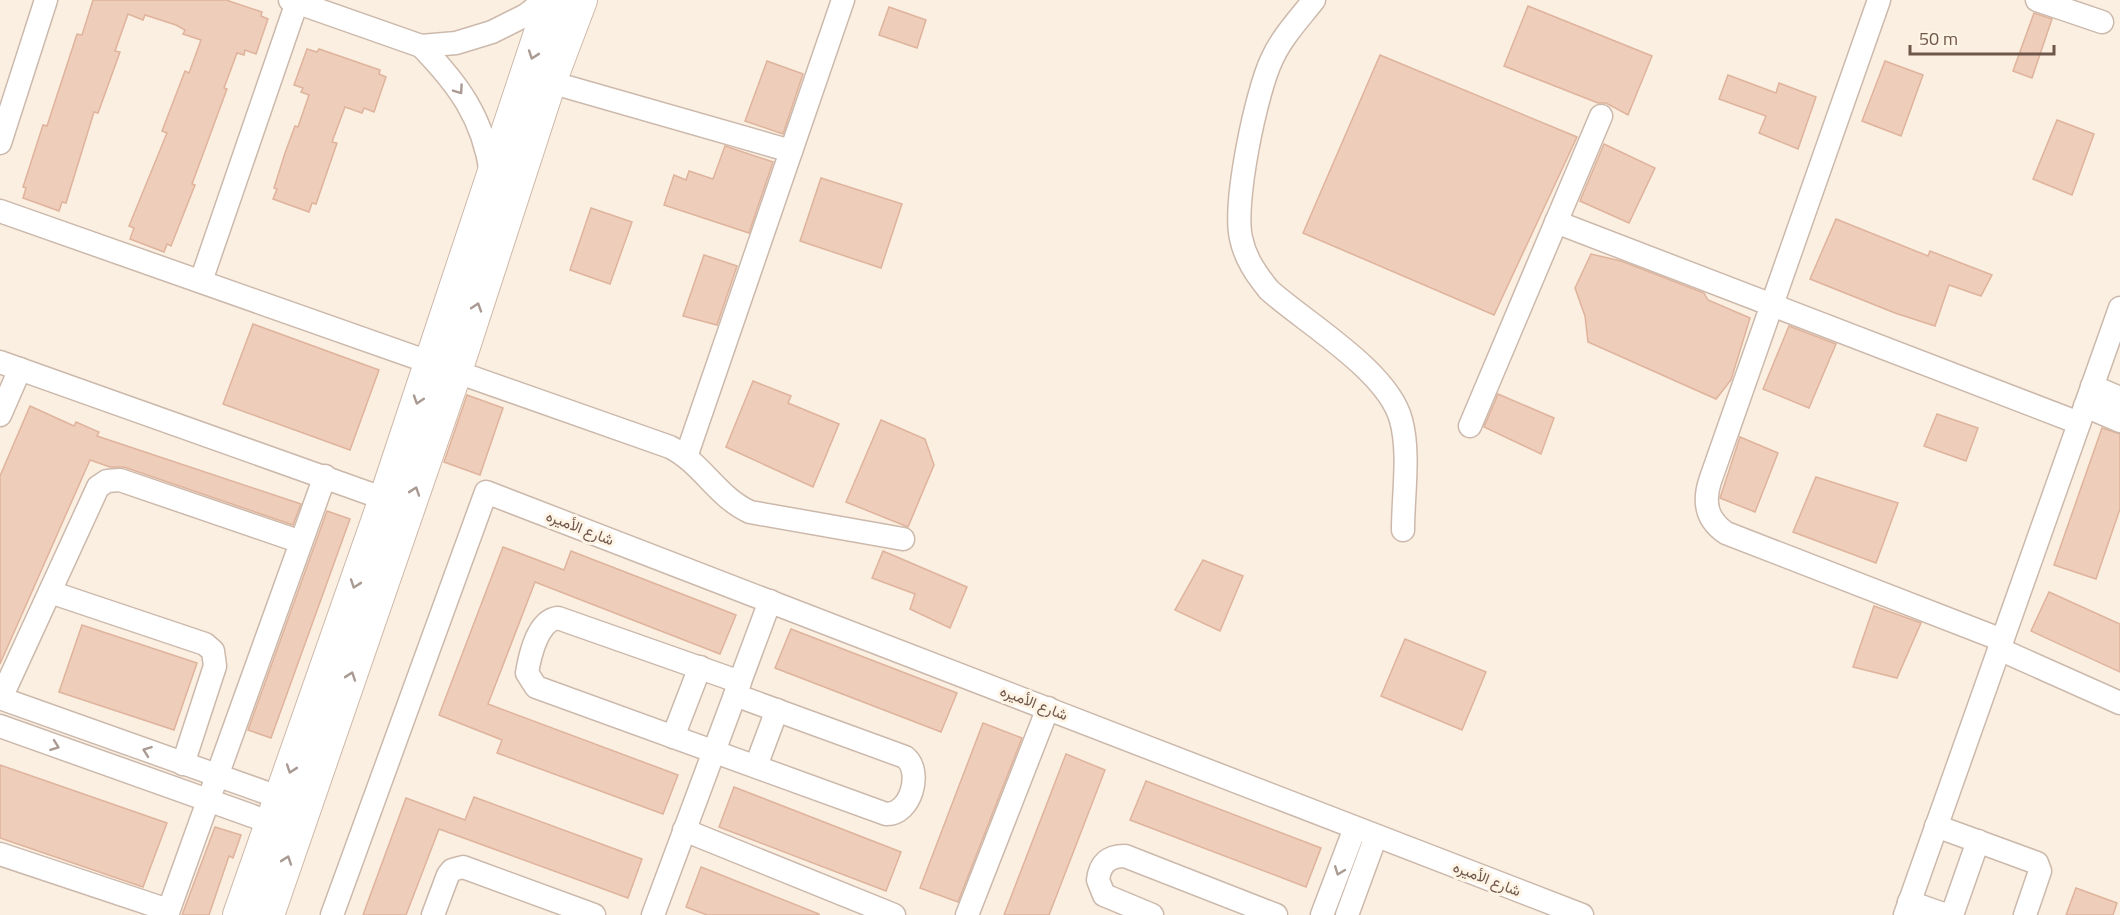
<svg xmlns="http://www.w3.org/2000/svg" width="2120" height="915" viewBox="0 0 2120 915" font-family="'Titillium Web',Vazirmatn,sans-serif">
  <rect width="100%" height="100%" fill="#faefe1"/>
  <!-- building -->
  <g fill="#eecdba" stroke="#dfb39c" stroke-width="1.5">
    <path d="M 93,0 L 226,0 L 262,12 L 261,16 L 268,19 L 256,54 L 245,50 L 244,55 L 237,53 L 224,88 L 227,89 L 192,184 L 195,185 L 171,246 L 167,244 L 164,252 L 130,239 L 134,228 L 129,226 L 167,133 L 162,131 L 185,71 L 189,73 L 201,40 L 183,34 L 185,30 L 176,25 L 145,15 L 143,20 L 128,14 L 115,51 L 120,52 L 98,113 L 94,112 L 66,203 L 62,202 L 59,211 L 23,198 L 26,188 L 23,187 L 43,125 L 47,126 L 77,34 L 82,35 Z"/>
    <path d="M 1528,6 L 1652,56 L 1628,115 L 1606,103 L 1598,103 L 1504,66 Z"/>
    <path d="M 889,7 L 926,20 L 917,48 L 879,35 Z"/>
    <path d="M 2034,13 L 2052,19 L 2032,78 L 2013,71 Z"/>
    <path d="M 307,49 L 317,52 L 319,49 L 380,70 L 379,74 L 386,77 L 374,112 L 364,108 L 362,113 L 345,107 L 332,142 L 337,143 L 316,204 L 312,203 L 309,212 L 273,199 L 277,189 L 274,188 L 285,153 L 295,126 L 298,127 L 309,95 L 301,92 L 303,88 L 294,85 Z"/>
    <path d="M 1380,55 L 1577,137 L 1494,315 L 1303,233 Z"/>
    <path d="M 767,61 L 803,74 L 783,134 L 745,121 Z"/>
    <path d="M 1885,61 L 1923,75 L 1901,136 L 1862,121 Z"/>
    <path d="M 1728,75 L 1776,93 L 1779,83 L 1816,97 L 1798,149 L 1759,133 L 1766,116 L 1719,99 Z"/>
    <path d="M 2057,120 L 2094,134 L 2072,195 L 2033,179 Z"/>
    <path d="M 1604,144 L 1655,168 L 1629,223 L 1580,201 Z"/>
    <path d="M 725,146 L 773,162 L 749,233 L 664,205 L 674,175 L 686,180 L 689,171 L 713,179 Z"/>
    <path d="M 821,178 L 902,204 L 881,268 L 800,241 Z"/>
    <path d="M 591,208 L 632,222 L 610,284 L 570,270 Z"/>
    <path d="M 1836,219 L 1928,256 L 1930,251 L 1992,275 L 1981,296 L 1949,285 L 1935,326 L 1895,313 L 1810,279 Z"/>
    <path d="M 1591,254 L 1621,261 L 1704,293 L 1708,300 L 1750,318 L 1731,380 L 1716,399 L 1588,342 L 1585,316 L 1575,288 Z"/>
    <path d="M 704,255 L 737,266 L 717,325 L 683,316 Z"/>
    <path d="M 253,324 L 379,370 L 350,450 L 223,404 Z"/>
    <path d="M 1789,326 L 1836,344 L 1809,408 L 1763,389 Z"/>
    <path d="M 753,381 L 791,396 L 788,403 L 839,424 L 813,487 L 726,447 Z"/>
    <path d="M 1498,394 L 1554,418 L 1541,454 L 1484,427 Z"/>
    <path d="M 467,395 L 503,408 L 480,475 L 444,462 Z"/>
    <path d="M 30,406 L 74,426 L 76,422 L 99,432 L 97,436 L 301,504 L 293,525 L 124,467 L 110,467 L 90,460 L 0,664 L 0,476 Z"/>
    <path d="M 1937,414 L 1978,428 L 1966,461 L 1924,446 Z"/>
    <path d="M 881,420 L 925,439 L 934,465 L 908,527 L 846,502 Z"/>
    <path d="M 2102,428 L 2120,434 L 2120,509 L 2096,579 L 2054,565 Z"/>
    <path d="M 1740,437 L 1778,453 L 1755,512 L 1720,498 Z"/>
    <path d="M 1816,477 L 1898,503 L 1876,563 L 1793,532 Z"/>
    <path d="M 327,511 L 350,519 L 271,738 L 248,730 Z"/>
    <path d="M 503,547 L 564,570 L 571,551 L 736,615 L 720,654 L 535,582 L 488,704 L 678,775 L 663,814 L 497,753 L 502,740 L 439,715 Z"/>
    <path d="M 883,551 L 967,587 L 950,628 L 910,609 L 915,594 L 872,578 Z"/>
    <path d="M 1203,560 L 1243,576 L 1220,631 L 1175,610 Z"/>
    <path d="M 2049,592 L 2120,624 L 2120,672 L 2031,631 Z"/>
    <path d="M 1874,606 L 1921,623 L 1897,678 L 1853,667 Z"/>
    <path d="M 82,625 L 197,663 L 174,730 L 59,692 Z"/>
    <path d="M 791,629 L 957,693 L 941,732 L 775,668 Z"/>
    <path d="M 1405,639 L 1486,672 L 1462,730 L 1381,696 Z"/>
    <path d="M 983,723 L 1022,738 L 958,902 L 920,888 Z"/>
    <path d="M 1066,754 L 1105,770 L 1049,915 L 1004,915 Z"/>
    <path d="M 0,765 L 167,823 L 143,887 L 0,838 Z"/>
    <path d="M 1146,781 L 1321,848 L 1306,887 L 1130,820 Z"/>
    <path d="M 734,787 L 901,852 L 886,891 L 719,827 Z"/>
    <path d="M 474,797 L 642,859 L 628,898 L 439,829 L 406,915 L 363,915 L 406,798 L 465,820 Z"/>
    <path d="M 215,827 L 241,835 L 233,858 L 229,856 L 209,915 L 182,915 Z"/>
    <path d="M 701,867 L 819,914 L 819,915 L 707,915 L 686,907 Z"/>
    <path d="M 2076,888 L 2117,903 L 2113,915 L 2066,915 Z"/>
  </g>
  <g fill="none" stroke-linecap="round" stroke-linejoin="round">
    <defs>
      <g id="street">
        <path d="M 290,0 L 421,46 L 456,43 L 492,32 L 526,15 L 545,0"/>
        <path d="M 1314,0 C 1299,19 1282,37 1272,59 C 1256,92 1233,204 1241,238 C 1245,258 1256,274 1269,290 C 1307,324 1388,371 1401,420 C 1410,453 1403,495 1403,530"/>
        <path d="M 1879,0 L 1710,481 C 1703,503 1707,520 1726,533 L 2002,640"/>
        <path d="M 2037,0 L 2102,22"/>
        <path d="M 421,46 C 459,85 483,118 491,173"/>
        <path d="M 550,82 L 791,151"/>
        <path d="M 0,143 L 46,0"/>
        <path d="M 0,211 L 670,447 C 702,463 717,497 750,512 L 903,539"/>
        <path d="M 1556,222 L 2079,423"/>
        <path d="M 201,281 L 297,2"/>
        <path d="M 0,362 L 385,499"/>
        <path d="M 2092,386 L 2120,398"/>
        <path d="M 2085,406 L 2120,421"/>
        <path d="M 0,415 L 20,369"/>
        <path d="M 1470,426 L 1601,116"/>
        <path d="M 686,457 L 843,0"/>
        <path d="M 50,592 L 205,644 L 213,651 L 215,666 L 183,764"/>
        <path d="M 1999,649 L 2120,703"/>
        <path d="M 735,695 L 905,757 C 923,771 911,815 886,814 L 536,687 L 527,673 C 530,655 538,620 558,618 L 740,682"/>
        <path d="M 0,698 L 281,798"/>
        <path d="M 1,698 L 98,487 L 107,481 L 120,480 L 301,542"/>
        <path d="M 0,726 L 272,823"/>
        <path d="M 673,737 L 700,667"/>
        <path d="M 756,766 L 777,710"/>
        <path d="M 1936,826 L 2037,863 L 2040,871 L 2025,915"/>
        <path d="M 684,830 L 894,915"/>
        <path d="M 0,854 L 168,910"/>
        <path d="M 1909,902 L 1946,915"/>
        <path d="M 167,915 L 325,476"/>
        <path d="M 332,915 L 486,492 L 1582,915"/>
        <path d="M 433,915 L 448,875 L 452,870 L 463,867 L 594,915"/>
        <path d="M 653,915 L 770,601"/>
        <path d="M 967,915 L 1048,708"/>
        <path d="M 1152,915 L 1104,895 L 1098,880 C 1100,864 1108,856 1125,856 L 1276,915"/>
        <path d="M 1322,915 L 1355,828"/>
        <path d="M 1347,915 L 1376,836"/>
        <path d="M 1905,915 L 2120,308"/>
        <path d="M 1952,915 L 1978,841"/>
      </g>
      <g id="secondary">
        <path d="M 239,915 L 385,499 L 551,0"/>
        <path d="M 268,915 L 456,371 L 550,82 L 581,0"/>
      </g>
    </defs>
    <!-- street casing -->
    <use href="#street" stroke="#ccb9ac" stroke-width="25"/>
    <!-- secondary casing -->
    <use href="#secondary" stroke="#cfb8a9" stroke-width="34"/>
    <!-- street -->
    <use href="#street" stroke="#fff" stroke-width="22"/>
    <!-- secondary -->
    <use href="#secondary" stroke="#fff" stroke-width="32"/>
  </g>
  <!-- one-way arrows -->
  <defs><path id="oneway-chevron" d="M-2-3.5L2.5 0L-2 3.5" fill="none" stroke-width="1.6" stroke-linecap="round" stroke-linejoin="round" transform="scale(1.5)"/></defs>
  <g stroke="#a99a92">
    <use href="#oneway-chevron" transform="translate(533 55) rotate(109)"/>
    <use href="#oneway-chevron" transform="translate(459 90) rotate(55)"/>
    <use href="#oneway-chevron" transform="translate(477 307) rotate(-72)"/>
    <use href="#oneway-chevron" transform="translate(418 400) rotate(108)"/>
    <use href="#oneway-chevron" transform="translate(415 491) rotate(-71)"/>
    <use href="#oneway-chevron" transform="translate(355 584) rotate(109)"/>
    <use href="#oneway-chevron" transform="translate(351 676) rotate(-71)"/>
    <use href="#oneway-chevron" transform="translate(55 746) rotate(20)"/>
    <use href="#oneway-chevron" transform="translate(147 751) rotate(-160)"/>
    <use href="#oneway-chevron" transform="translate(291 769) rotate(109)"/>
    <use href="#oneway-chevron" transform="translate(287 860) rotate(-71)"/>
    <use href="#oneway-chevron" transform="translate(1339 871) rotate(111)"/>
  </g>
  <g text-anchor="middle" stroke-width="6" stroke-linejoin="round" paint-order="stroke">
    <!-- street labels -->
    <g font-size="15" fill="#6f564a" stroke="#fef4e6">
      <text transform="translate(580 528) rotate(21)" y="5">شارع الأميره</text>
      <text transform="translate(1034 703) rotate(21)" y="5">شارع الأميره</text>
      <text transform="translate(1487 879) rotate(21)" y="5">شارع الأميره</text>
    </g>
  </g>
  <!-- scale -->
  <path d="M1910 45v9h144v-9" fill="none" stroke="#6f564a" stroke-width="3"/>
  <text x="1919" y="45" font-size="18" fill="#6f564a" stroke="#fef4e6" stroke-width="4.5" paint-order="stroke">50 m</text>
</svg>
